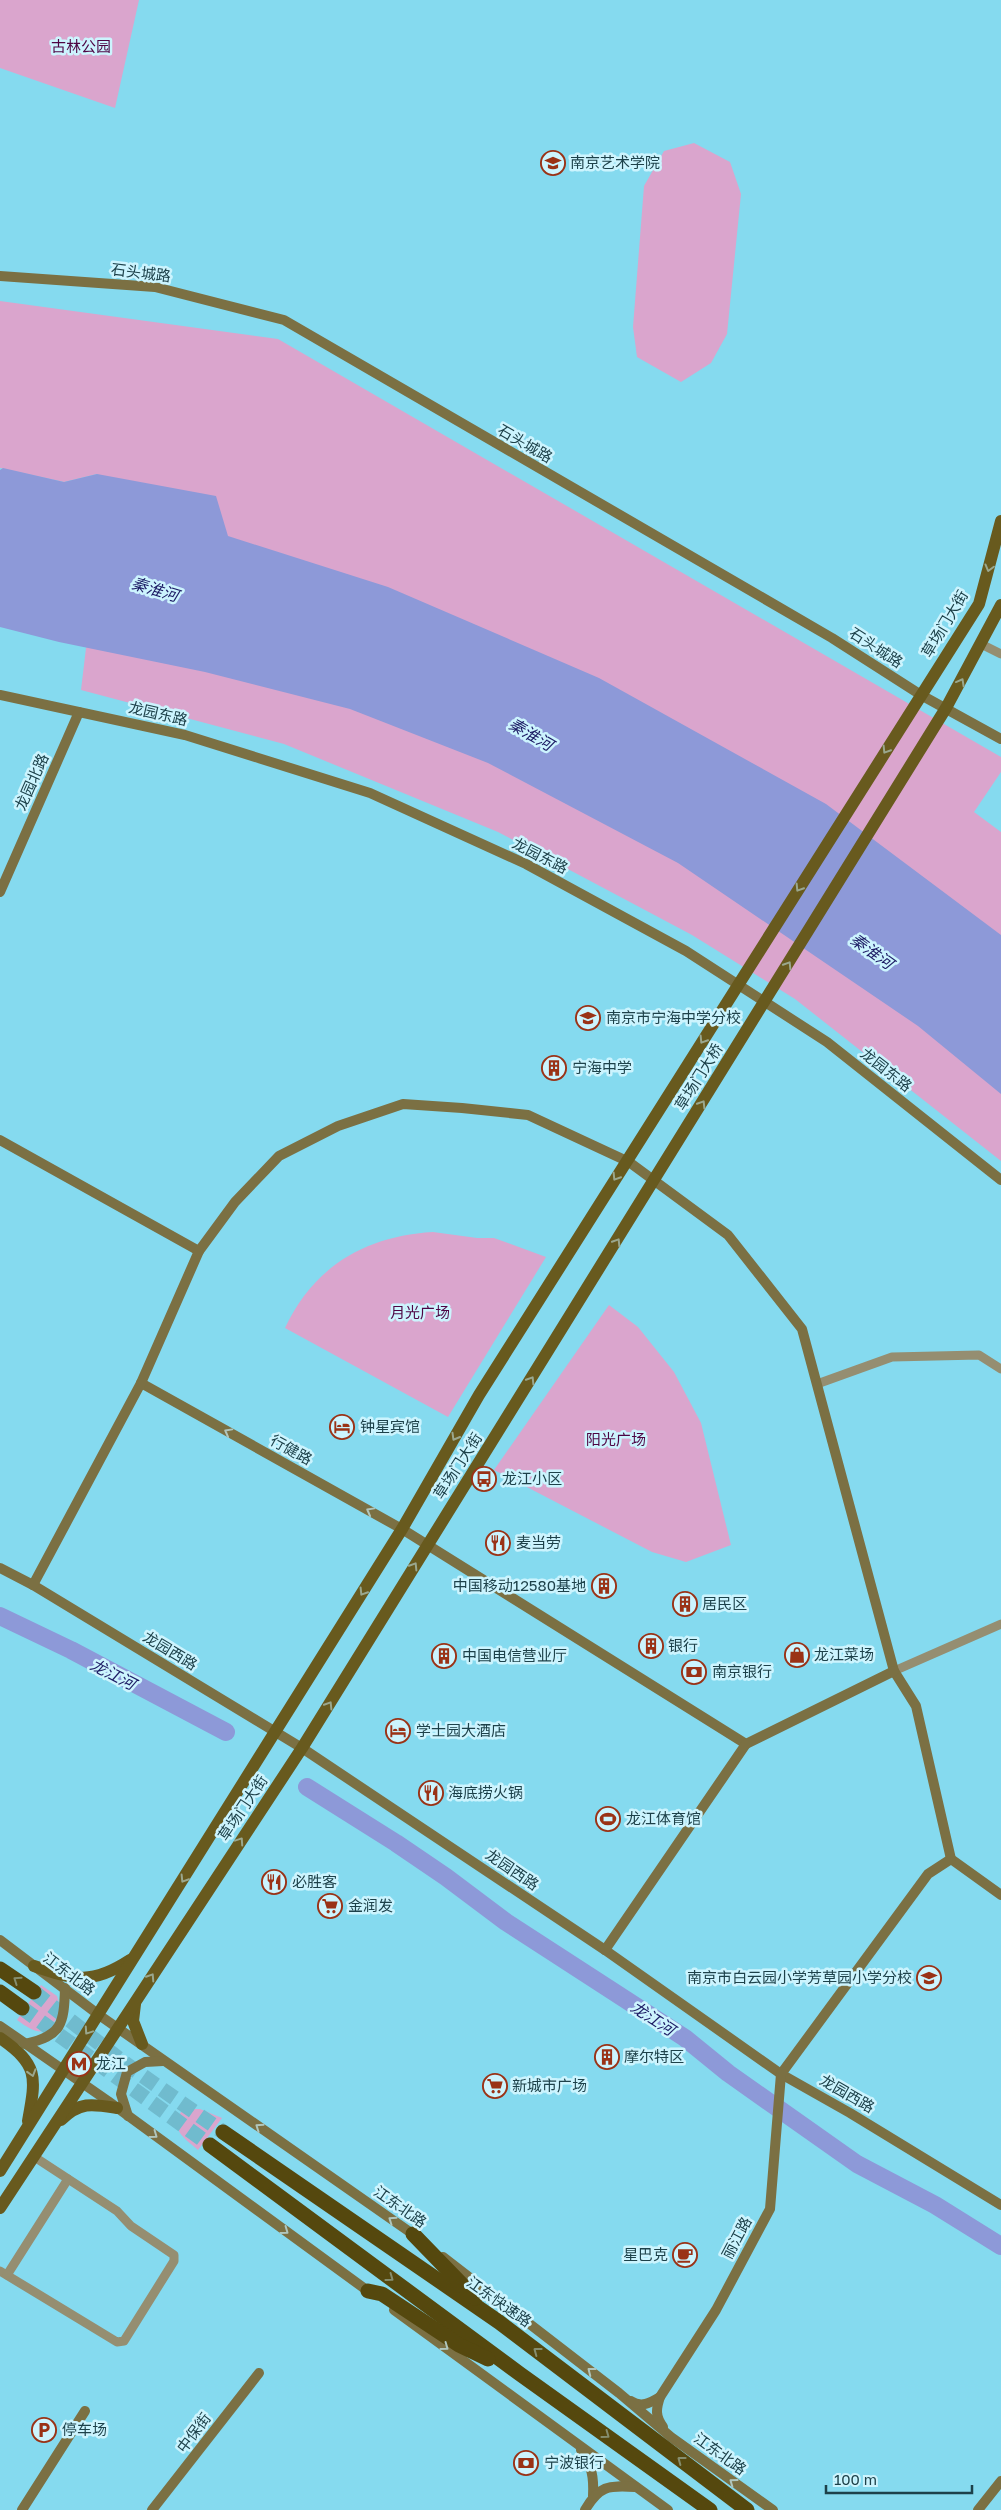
<svg xmlns="http://www.w3.org/2000/svg" width="1001" height="2510" viewBox="0 0 1001 2510" font-family="'Golos Text','Noto Sans SC',sans-serif">
  <rect width="100%" height="100%" fill="#85daef"/>
  <!-- green -->
  <g fill="#daa5cd">
    <path d="M 0,0 L 139,0 L 115,108 L 0,68 Z"/>
    <path d="M 694,143 L 730,162 L 741,194 L 727,334 L 711,363 L 681,382 L 637,357 L 633,327 L 644,186 L 664,151 Z"/>
    <path d="M 0,301 L 278,339 L 1001,757 L 1001,772 L 974,812 L 1001,832 L 1001,1161 L 795,999 L 692,935 L 498,832 L 284,744 L 81,690 L 86,648 L 228,536 L 97,474 L 64,482 L 0,468 Z"/>
    <path d="M 433,1232 L 477,1238 L 494,1238 L 546,1257 L 448,1417 L 285,1328 C 314,1266 366,1236 433,1232 Z"/>
    <path d="M 609,1305 L 638,1327 L 674,1372 L 701,1423 L 731,1545 L 686,1562 L 652,1552 L 494,1470 Z"/>
    <path d="M 41,1985 L 57,1996 L 61,2010 C 48,2036 40,2037 17,2020 Z"/>
    <path d="M 183,2109 L 200,2109 L 222,2118 L 198,2150 C 183,2137 169,2129 183,2109 Z"/>
  </g>
  <!-- water -->
  <path fill="#8d99d8" d="M 3,468 L 64,482 L 97,474 L 216,496 L 228,536 L 388,587 L 599,678 L 826,804 L 1001,935 L 1001,1094 L 918,1026 L 678,863 L 488,763 L 350,709 L 205,672 L 59,642 L 0,627 L 0,470 Z"/>
  <g fill="none" stroke-linecap="round" stroke-linejoin="round">
    <!-- river -->
    <g stroke="#8d99d8" stroke-width="18">
      <path d="M 0,1616 L 71,1650 L 226,1732"/>
      <path d="M 307,1787 L 396,1843 L 446,1877 L 506,1922 L 685,2038 L 728,2073 L 857,2164 L 935,2205 L 1001,2246"/>
    </g>
    <!-- highway-tunnel -->
    <g stroke="#70bbce" stroke-width="15" stroke-dasharray="15 8" stroke-linecap="butt">
      <path d="M 34,1992 L 123,2062 L 223,2132"/>
      <path d="M 22,2008 L 210,2145"/>
    </g>
    <!-- street -->
    <g stroke="#958e71" stroke-width="9">
      <path d="M 981,644 L 1001,654"/>
      <path d="M 817,1384 L 892,1357 L 979,1355 L 1001,1369"/>
      <path d="M 894,1671 L 1001,1624"/>
      <path d="M 0,2271 L 117,2342 L 124,2341 L 174,2261 L 174,2255 L 131,2226 L 117,2211 L 33,2156"/>
      <path d="M 7,2275 L 68,2179"/>
    </g>
    <!-- secondary -->
    <g stroke="#7b7043" stroke-width="10">
      <path d="M 0,276 L 155,287 L 284,320 L 832,638 L 921,695 L 1001,739"/>
      <path d="M 0,695 L 185,735 L 370,793 L 526,864 L 686,951 L 827,1042 L 1001,1180"/>
      <path d="M 0,892 L 79,712"/>
      <path d="M 0,1140 L 199,1251"/>
      <path d="M 141,1383 L 402,1529 L 746,1744"/>
      <path d="M 0,1568 L 33,1585 L 302,1748 L 605,1950 L 781,2074 L 850,2113 L 1001,2205"/>
      <path d="M 33,1585 L 141,1383 L 199,1251 L 235,1202 L 279,1156 L 338,1126 L 403,1104 L 462,1108 L 528,1115 L 629,1162 L 728,1235 L 802,1329 L 894,1671 L 916,1706 L 951,1859 L 1001,1895"/>
      <path d="M 0,1940 L 99,2015 L 417,2237"/>
      <path d="M 605,1950 L 746,1744 L 894,1671"/>
      <path d="M 0,2026 L 108,2101 L 372,2294"/>
      <path d="M 25,2044 C 62,2036 64,2024 65,1988"/>
      <path d="M 128,2116 L 121,2094 L 127,2072 L 145,2062 L 163,2061"/>
      <path d="M 443,2257 L 619,2393 L 671,2437 L 773,2510"/>
      <path d="M 394,2310 L 668,2510"/>
      <path d="M 631,2401 C 641,2408 650,2403 660,2397"/>
      <path d="M 663,2427 C 655,2416 656,2409 660,2397 L 716,2310 L 770,2209 L 781,2074 L 928,1874 L 951,1859"/>
      <path d="M 581,2450 C 592,2466 594,2477 593,2496"/>
      <path d="M 22,2510 L 85,2411"/>
      <path d="M 152,2510 L 259,2373"/>
      <path d="M 585,2510 C 599,2486 608,2485 635,2487"/>
      <path d="M 978,2510 L 1001,2481"/>
    </g>
    <!-- primary -->
    <g stroke="#685a1e" stroke-width="12">
      <path d="M 34,1966 C 75,1980 92,1985 130,1960"/>
      <path d="M 135,2004 L 133,2021 L 142,2044"/>
      <path d="M 0,2038 C 39,2065 36,2077 28,2121"/>
      <path d="M 61,2120 C 80,2101 93,2104 117,2108"/>
      <path d="M 0,2171 L 402,1529 L 479,1395 L 979,604 L 1001,521"/>
      <path d="M 0,2208 L 302,1748 L 946,708 L 1001,605"/>
    </g>
    <!-- highway -->
    <g stroke="#55480e" stroke-width="15">
      <path d="M 0,1969 L 34,1992"/>
      <path d="M 0,1992 L 22,2008"/>
      <path d="M 223,2132 L 499,2322 L 747,2510"/>
      <path d="M 210,2145 L 520,2374 L 710,2510"/>
      <path d="M 413,2234 L 475,2298"/>
      <path d="M 368,2291 L 382,2294 L 459,2345 L 488,2359"/>
    </g>
  </g>
  <!-- one-way arrows -->
  <defs><path id="oneway-chevron" d="M-2-3.5L2.5 0L-2 3.5" fill="none" stroke-width="1.6" stroke-linecap="round" stroke-linejoin="round" transform="scale(1.25)"/></defs>
  <g stroke="#9aa78e">
    <use href="#oneway-chevron" transform="translate(989 568) rotate(105)"/>
    <use href="#oneway-chevron" transform="translate(961 682) rotate(-61)"/>
    <use href="#oneway-chevron" transform="translate(886 750) rotate(122)"/>
    <use href="#oneway-chevron" transform="translate(799 888) rotate(122)"/>
    <use href="#oneway-chevron" transform="translate(788 965) rotate(-58)"/>
    <use href="#oneway-chevron" transform="translate(703 1040) rotate(122)"/>
    <use href="#oneway-chevron" transform="translate(702 1104) rotate(-58)"/>
    <use href="#oneway-chevron" transform="translate(616 1177) rotate(122)"/>
    <use href="#oneway-chevron" transform="translate(617 1242) rotate(-58)"/>
    <use href="#oneway-chevron" transform="translate(531 1380) rotate(-58)"/>
    <use href="#oneway-chevron" transform="translate(455 1437) rotate(120)"/>
    <use href="#oneway-chevron" transform="translate(414 1566) rotate(-58)"/>
    <use href="#oneway-chevron" transform="translate(363 1592) rotate(122)"/>
    <use href="#oneway-chevron" transform="translate(329 1705) rotate(-58)"/>
    <use href="#oneway-chevron" transform="translate(240 1841) rotate(-56)"/>
    <use href="#oneway-chevron" transform="translate(184 1879) rotate(122)"/>
    <use href="#oneway-chevron" transform="translate(151 1977) rotate(-57)"/>
    <use href="#oneway-chevron" transform="translate(88 2031) rotate(124)"/>
    <use href="#oneway-chevron" transform="translate(32 2073) rotate(73)"/>
  </g>
  <g stroke="#b0c6bd">
    <use href="#oneway-chevron" transform="translate(228 1432) rotate(-151)"/>
    <use href="#oneway-chevron" transform="translate(370 1511) rotate(-151)"/>
    <use href="#oneway-chevron" transform="translate(259 2127) rotate(-145)"/>
    <use href="#oneway-chevron" transform="translate(154 2135) rotate(36)"/>
    <use href="#oneway-chevron" transform="translate(392 2220) rotate(-145)"/>
    <use href="#oneway-chevron" transform="translate(285 2231) rotate(36)"/>
    <use href="#oneway-chevron" transform="translate(445 2347) rotate(36)"/>
    <use href="#oneway-chevron" transform="translate(591 2371) rotate(-142)"/>
    <use href="#oneway-chevron" transform="translate(733 2482) rotate(-144)"/>
  </g>
  <g stroke="#858d6e">
    <use href="#oneway-chevron" transform="translate(17 1980) rotate(-145)"/>
    <use href="#oneway-chevron" transform="translate(390 2278) rotate(36)"/>
    <use href="#oneway-chevron" transform="translate(537 2351) rotate(-143)"/>
    <use href="#oneway-chevron" transform="translate(606 2435) rotate(36)"/>
    <use href="#oneway-chevron" transform="translate(681 2460) rotate(-143)"/>
  </g>
  <!-- icons -->
  <defs>
    <symbol id="university-ring" viewBox="-11 -11 22 22"><circle r="9.5" fill="#ccf4fe" stroke="#9a3216" stroke-width="1.5"/><path d="M0-5L7-2L0 1L-7-2ZM-4 1L0 2.5L4 1V4Q0 6-4 4Z" fill="#9a3216"/></symbol>
    <symbol id="school-ring" viewBox="-11 -11 22 22"><circle r="9.5" fill="#ccf4fe" stroke="#9a3216" stroke-width="1.5"/><path d="M0-5L7-2L0 1L-7-2ZM-4 1L0 2.5L4 1V4Q0 6-4 4Z" fill="#9a3216"/></symbol>
    <symbol id="building-ring" viewBox="-11 -11 22 22"><circle r="9.5" fill="#ccf4fe" stroke="#9a3216" stroke-width="1.5"/><path d="M-4-6H4V6H1V3H-1V6H-4ZM-2.5-4.3h1.7v1.8h-1.7ZM.8-4.3h1.7v1.8H.8ZM-2.5-1h1.7V.8h-1.7ZM.8-1h1.7V.8H.8Z" fill="#9a3216"/></symbol>
    <symbol id="hotel-ring" viewBox="-11 -11 22 22"><circle r="9.5" fill="#ccf4fe" stroke="#9a3216" stroke-width="1.5"/><path d="M-6-4.5h1.5V1H6V5H4.5V3h-9V5H-6ZM-4 0a1.8 1.8 0 1 1 3.6 0ZM.5 0V-2.5h3Q6-2.5 6 0Z" fill="#9a3216"/></symbol>
    <symbol id="bus-ring" viewBox="-11 -11 22 22"><circle r="9.5" fill="#ccf4fe" stroke="#9a3216" stroke-width="1.5"/><path d="M-5-6H5V4H4V6H2V4H-2V6H-4V4H-5ZM-3.5-4V0h7V-4ZM-3.5 1.2v1.5H-2V1.2ZM2 1.2v1.5H3.5V1.2Z" fill="#9a3216"/></symbol>
    <symbol id="restaurant-ring" viewBox="-11 -11 22 22"><circle r="9.5" fill="#ccf4fe" stroke="#9a3216" stroke-width="1.5"/><path d="M-5-6h1v4h1v-4h1v4h1v-4h1v5L-1.5 .5V6h-2V.5L-5-1ZM5-6V6H3V1.5H1.5Q1.5-4 5-6Z" fill="#9a3216"/></symbol>
    <symbol id="shop-ring" viewBox="-11 -11 22 22"><circle r="9.5" fill="#ccf4fe" stroke="#9a3216" stroke-width="1.5"/><path d="M-5-2.5h2.3a2.7 3.5 0 0 1 5.4 0H5L5.5 6h-11ZM-1.5-2.5h3a1.5 2.3 0 0 0-3 0Z" fill="#9a3216"/></symbol>
    <symbol id="bank-ring" viewBox="-11 -11 22 22"><circle r="9.5" fill="#ccf4fe" stroke="#9a3216" stroke-width="1.5"/><path d="M-6-4H6V4H-6ZM0-2.3a2.3 2.3 0 1 0 0 4.6a2.3 2.3 0 1 0 0-4.6Z" fill="#9a3216"/></symbol>
    <symbol id="stadium-ring" viewBox="-11 -11 22 22"><circle r="9.5" fill="#ccf4fe" stroke="#9a3216" stroke-width="1.5"/><path d="M0-5a6.5 5 0 1 0 0 10a6.5 5 0 1 0 0-10ZM-3.5-1.8h7v3.6h-7Z" fill="#9a3216"/></symbol>
    <symbol id="supermarket-ring" viewBox="-11 -11 22 22"><circle r="9.5" fill="#ccf4fe" stroke="#9a3216" stroke-width="1.5"/><path d="M-6-5.5h2.5l.6 2H6L4.5 2H-2.5L-4.4-4H-6ZM-1.5 3.2a1.3 1.3 0 1 0 .1 0ZM3 3.2a1.3 1.3 0 1 0 .1 0Z" fill="#9a3216"/></symbol>
    <symbol id="metro-ring" viewBox="-11 -11 22 22"><circle r="9.5" fill="#ccf4fe" stroke="#9a3216" stroke-width="1.5"/><path d="M-5.5 5V-5H-3L0 0L3-5H5.5V5H3V-.5L0 4L-3-.5V5Z" fill="#9a3216"/></symbol>
    <symbol id="cafe-ring" viewBox="-11 -11 22 22"><circle r="9.5" fill="#ccf4fe" stroke="#9a3216" stroke-width="1.5"/><path d="M-5.5-4.5H6V0H3Q3 3.5 0 3.5H-2.5Q-5.5 3.5-5.5 0ZM3-3.2v2h1.7v-2ZM-6 4.5H4V6H-6Z" fill="#9a3216"/></symbol>
    <symbol id="parking-ring" viewBox="-11 -11 22 22"><circle r="9.5" fill="#ccf4fe" stroke="#9a3216" stroke-width="1.5"/><path d="M-3.5-5.5H1a3.5 3.5 0 0 1 0 7H-1V5.5H-3.5ZM-1-3.4V-.6H.8a1.4 1.4 0 0 0 0-2.8Z" fill="#9a3216"/></symbol>
  </defs>
  <g fill-rule="evenodd">
    <use href="#university-ring" x="539" y="149" width="28" height="28"/>
    <use href="#school-ring" x="574" y="1004" width="28" height="28"/>
    <use href="#building-ring" x="540" y="1054" width="28" height="28"/>
    <use href="#hotel-ring" x="328" y="1413" width="28" height="28"/>
    <use href="#bus-ring" x="470" y="1465" width="28" height="28"/>
    <use href="#restaurant-ring" x="484" y="1529" width="28" height="28"/>
    <use href="#building-ring" x="590" y="1572" width="28" height="28"/>
    <use href="#building-ring" x="671" y="1590" width="28" height="28"/>
    <use href="#building-ring" x="637" y="1632" width="28" height="28"/>
    <use href="#shop-ring" x="783" y="1641" width="28" height="28"/>
    <use href="#building-ring" x="430" y="1642" width="28" height="28"/>
    <use href="#bank-ring" x="680" y="1658" width="28" height="28"/>
    <use href="#hotel-ring" x="384" y="1717" width="28" height="28"/>
    <use href="#restaurant-ring" x="417" y="1779" width="28" height="28"/>
    <use href="#stadium-ring" x="594" y="1805" width="28" height="28"/>
    <use href="#restaurant-ring" x="260" y="1868" width="28" height="28"/>
    <use href="#supermarket-ring" x="316" y="1892" width="28" height="28"/>
    <use href="#school-ring" x="915" y="1964" width="28" height="28"/>
    <use href="#building-ring" x="593" y="2043" width="28" height="28"/>
    <use href="#metro-ring" x="65" y="2050" width="28" height="28"/>
    <use href="#supermarket-ring" x="481" y="2072" width="28" height="28"/>
    <use href="#cafe-ring" x="671" y="2241" width="28" height="28"/>
    <use href="#parking-ring" x="30" y="2416" width="28" height="28"/>
    <use href="#bank-ring" x="512" y="2449" width="28" height="28"/>
  </g>
  <g text-anchor="middle" stroke-width="5" stroke-linejoin="round" paint-order="stroke">
    <!-- park labels -->
    <g font-size="15" fill="#4d0443" stroke="#ccf4fe">
      <text x="81" y="52">古林公园</text>
      <text x="420" y="1318">月光广场</text>
      <text x="616" y="1445">阳光广场</text>
    </g>
    <!-- poi labels -->
    <g font-size="15" fill="#1d414a" stroke="#ccf4fe" text-anchor="start">
      <text x="570" y="168">南京艺术学院</text>
      <text x="606" y="1023">南京市宁海中学分校</text>
      <text x="572" y="1073">宁海中学</text>
      <text x="360" y="1432">钟星宾馆</text>
      <text x="502" y="1484">龙江小区</text>
      <text x="516" y="1548">麦当劳</text>
      <text x="586" y="1591" text-anchor="end">中国移动12580基地</text>
      <text x="702" y="1609">居民区</text>
      <text x="668" y="1651">银行</text>
      <text x="814" y="1660">龙江菜场</text>
      <text x="462" y="1661">中国电信营业厅</text>
      <text x="712" y="1677">南京银行</text>
      <text x="416" y="1736">学士园大酒店</text>
      <text x="448" y="1798">海底捞火锅</text>
      <text x="626" y="1824">龙江体育馆</text>
      <text x="292" y="1887">必胜客</text>
      <text x="348" y="1911">金润发</text>
      <text x="912" y="1983" text-anchor="end">南京市白云园小学芳草园小学分校</text>
      <text x="624" y="2062">摩尔特区</text>
      <text x="96" y="2069">龙江</text>
      <text x="512" y="2091">新城市广场</text>
      <text x="668" y="2260" text-anchor="end">星巴克</text>
      <text x="62" y="2435">停车场</text>
      <text x="544" y="2468">宁波银行</text>
    </g>
    <!-- street labels -->
    <g font-size="15" fill="#1d414a" stroke="#ccf4fe">
      <text transform="translate(141 273) rotate(7)" y="5">石头城路</text>
      <text transform="translate(525 444) rotate(30)" y="5">石头城路</text>
      <text transform="translate(945 624) rotate(-59)" y="5">草场门大街</text>
      <text transform="translate(876 648) rotate(33)" y="5">石头城路</text>
      <text transform="translate(158 714) rotate(13)" y="5">龙园东路</text>
      <text transform="translate(32 782) rotate(-66)" y="5">龙园北路</text>
      <text transform="translate(540 856) rotate(27)" y="5">龙园东路</text>
      <text transform="translate(886 1070) rotate(38)" y="5">龙园东路</text>
      <text transform="translate(699 1077) rotate(-58)" y="5">草场门大桥</text>
      <text transform="translate(291 1450) rotate(29)" y="5">行健路</text>
      <text transform="translate(458 1466) rotate(-57)" y="5">草场门大街</text>
      <text transform="translate(170 1651) rotate(31)" y="5">龙园西路</text>
      <text transform="translate(243 1808) rotate(-56)" y="5">草场门大街</text>
      <text transform="translate(512 1870) rotate(34)" y="5">龙园西路</text>
      <text transform="translate(69 1974) rotate(37)" y="5">江东北路</text>
      <text transform="translate(847 2094) rotate(30)" y="5">龙园西路</text>
      <text transform="translate(400 2207) rotate(35)" y="5">江东北路</text>
      <text transform="translate(737 2238) rotate(-62)" y="5">丽江路</text>
      <text transform="translate(499 2302) rotate(35)" y="5">江东快速路</text>
      <text transform="translate(194 2433) rotate(-53)" y="5">中保街</text>
      <text transform="translate(720 2454) rotate(36)" y="5">江东北路</text>
    </g>
    <!-- water labels -->
    <g font-size="16" font-style="italic" fill="#1c1b64" stroke="#ccf4fe">
      <text transform="translate(155 589) rotate(17)" y="6">秦淮河</text>
      <text transform="translate(531 734) rotate(30)" y="6">秦淮河</text>
      <text transform="translate(872 951) rotate(36)" y="6">秦淮河</text>
      <text transform="translate(113 1674) rotate(27)" y="6">龙江河</text>
      <text transform="translate(653 2018) rotate(33)" y="6">龙江河</text>
    </g>
  </g>
  <!-- scale -->
  <path d="M826 2485v8h146v-8" fill="none" stroke="#1d414a" stroke-width="2.5"/>
  <text x="834" y="2485" font-size="15" fill="#1d414a" stroke="#ccf4fe" stroke-width="4" paint-order="stroke">100 m</text>
</svg>
